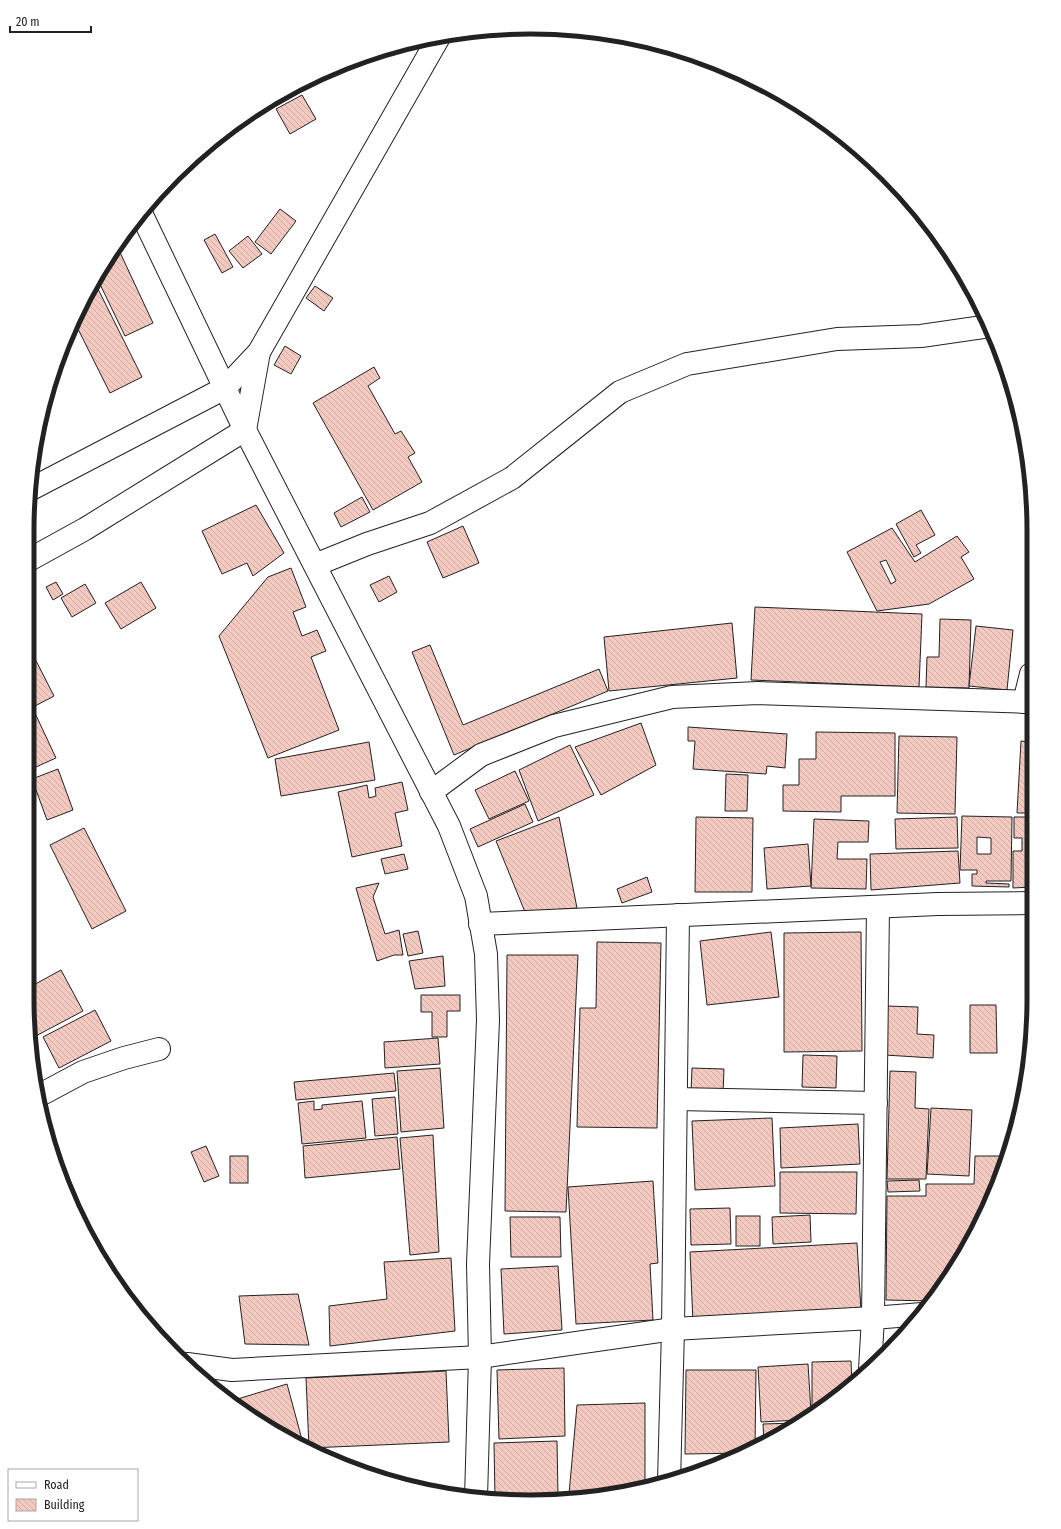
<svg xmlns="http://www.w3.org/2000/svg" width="1061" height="1529" viewBox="0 0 1061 1529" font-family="'Fira Sans Condensed',sans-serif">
  <defs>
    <pattern id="building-back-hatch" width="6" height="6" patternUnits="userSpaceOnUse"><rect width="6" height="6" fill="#f3c9c0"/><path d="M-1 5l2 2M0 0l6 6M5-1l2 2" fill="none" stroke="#d0aca5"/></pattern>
  </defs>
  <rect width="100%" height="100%" fill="#fff"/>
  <!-- building -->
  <g fill="url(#building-back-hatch)" stroke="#222" fill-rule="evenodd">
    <path d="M 302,95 L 316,119 L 290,134 L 276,109 Z"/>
    <path d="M 205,148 L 207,151 L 190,161 L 198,152 Z"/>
    <path d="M 280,209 L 296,221 L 271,254 L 255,242 Z"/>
    <path d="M 215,234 L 233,267 L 222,273 L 204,240 Z"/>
    <path d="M 248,236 L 262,254 L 243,268 L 229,251 Z"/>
    <path d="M 117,246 L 153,323 L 125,336 L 96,276 Z"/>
    <path d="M 94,281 L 142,377 L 110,393 L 74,321 Z"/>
    <path d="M 315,286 L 333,298 L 324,311 L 306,298 Z"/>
    <path d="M 285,346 L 301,356 L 291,374 L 274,365 Z"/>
    <path d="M 374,367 L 380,378 L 368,386 L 395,434 L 401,431 L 415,453 L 408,457 L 422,482 L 373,510 L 313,403 Z"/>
    <path d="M 362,497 L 370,512 L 341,527 L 334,513 Z"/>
    <path d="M 256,505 L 284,553 L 253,576 L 247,563 L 222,574 L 202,531 Z"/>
    <path d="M 921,510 L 935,535 L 916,545 L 921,553 L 914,557 L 896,524 Z"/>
    <path d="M 463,526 L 479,563 L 443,578 L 427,542 Z"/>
    <path d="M 892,528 L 915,562 L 957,536 L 969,552 L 961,557 L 974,579 L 929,604 L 877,611 L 847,552 ZM 886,560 L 896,581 L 891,584 L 880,562 Z"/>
    <path d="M 291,568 L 306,607 L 293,612 L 302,636 L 317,630 L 326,651 L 311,657 L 339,730 L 268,758 L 219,636 L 268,577 Z"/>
    <path d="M 389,576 L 397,592 L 379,602 L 370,585 Z"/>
    <path d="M 56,582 L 63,594 L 53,600 L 46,587 Z"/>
    <path d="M 141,582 L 156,608 L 121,629 L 105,603 Z"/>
    <path d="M 85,584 L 96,603 L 72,617 L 61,598 Z"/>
    <path d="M 755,607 L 922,614 L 919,687 L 751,680 Z"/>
    <path d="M 940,619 L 971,620 L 969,688 L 926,687 L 927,657 L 939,657 Z"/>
    <path d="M 732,623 L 737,678 L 609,691 L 604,637 Z"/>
    <path d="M 976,626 L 1013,630 L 1007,690 L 969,686 Z"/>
    <path d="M 27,645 L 28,645 L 54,696 L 35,706 L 27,690 Z"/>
    <path d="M 430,645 L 463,725 L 599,669 L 608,691 L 454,755 L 412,652 Z"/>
    <path d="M 27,696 L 56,758 L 27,771 Z"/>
    <path d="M 641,723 L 656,765 L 601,795 L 575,747 Z"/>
    <path d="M 688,727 L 787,734 L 785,768 L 767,766 L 766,774 L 693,769 L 695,741 L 688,741 Z"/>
    <path d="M 816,732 L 895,733 L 895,796 L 841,796 L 841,812 L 783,811 L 783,785 L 799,785 L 799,759 L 816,759 Z"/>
    <path d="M 899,736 L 957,737 L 955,814 L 897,813 Z"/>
    <path d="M 1028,739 L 1031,739 L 1031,781 L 1030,781 Z"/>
    <path d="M 1021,741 L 1031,742 L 1032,813 L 1017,813 Z"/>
    <path d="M 369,742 L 375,780 L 281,796 L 275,759 Z"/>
    <path d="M 570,745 L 594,795 L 538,821 L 519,770 Z"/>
    <path d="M 58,769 L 73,810 L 47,820 L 32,779 Z"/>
    <path d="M 515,771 L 529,801 L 489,819 L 475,790 Z"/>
    <path d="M 726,774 L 748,775 L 747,811 L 725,811 Z"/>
    <path d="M 402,782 L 408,810 L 395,813 L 402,846 L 352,857 L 338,792 L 367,785 L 369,798 L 376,796 L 375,788 Z"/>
    <path d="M 525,804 L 533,822 L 478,847 L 470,829 Z"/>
    <path d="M 962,816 L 1012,817 L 1011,881 L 986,881 L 986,883 L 1009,884 L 1009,887 L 972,886 L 972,874 L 977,874 L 977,870 L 960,870 ZM 977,837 L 991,838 L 991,854 L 977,854 Z"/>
    <path d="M 559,817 L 577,908 L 525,912 L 496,841 Z"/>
    <path d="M 696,817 L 753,818 L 752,892 L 695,892 Z"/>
    <path d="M 957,817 L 958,848 L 896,849 L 895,819 Z"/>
    <path d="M 1014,817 L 1032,817 L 1032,887 L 1013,888 L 1013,851 L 1022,851 L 1022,838 L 1014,838 Z"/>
    <path d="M 814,819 L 869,821 L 868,842 L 838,842 L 837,859 L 867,859 L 866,889 L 811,888 Z"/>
    <path d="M 84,828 L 126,911 L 92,929 L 50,845 Z"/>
    <path d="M 808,844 L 811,886 L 767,889 L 764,848 Z"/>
    <path d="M 958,851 L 960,883 L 871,890 L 870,854 Z"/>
    <path d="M 404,854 L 408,869 L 385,874 L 381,859 Z"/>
    <path d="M 647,877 L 652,892 L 622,903 L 617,889 Z"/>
    <path d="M 379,883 L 373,897 L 385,934 L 399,930 L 403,955 L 394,955 L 377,961 L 356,888 Z"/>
    <path d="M 418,931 L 423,953 L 408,956 L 403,934 Z"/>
    <path d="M 771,932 L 779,997 L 707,1005 L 700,941 Z"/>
    <path d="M 861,932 L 862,1051 L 784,1052 L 784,933 Z"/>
    <path d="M 597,942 L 661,943 L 657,1128 L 577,1127 L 580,1008 L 596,1008 Z"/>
    <path d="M 507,955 L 578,955 L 566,1212 L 505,1211 Z"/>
    <path d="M 443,956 L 445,986 L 415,989 L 409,961 Z"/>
    <path d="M 61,970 L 83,1011 L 32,1038 L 27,998 L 28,988 Z"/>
    <path d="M 421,995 L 460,995 L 460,1011 L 447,1011 L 447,1037 L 432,1037 L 432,1012 L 421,1012 Z"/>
    <path d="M 970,1005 L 996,1005 L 997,1053 L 970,1053 Z"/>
    <path d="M 887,1006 L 918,1007 L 917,1034 L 934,1035 L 933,1058 L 885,1055 Z"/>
    <path d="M 95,1010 L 111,1041 L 59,1068 L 43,1037 Z"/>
    <path d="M 438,1038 L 440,1064 L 385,1068 L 384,1042 Z"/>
    <path d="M 803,1055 L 837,1056 L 836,1088 L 802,1087 Z"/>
    <path d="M 440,1068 L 444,1128 L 401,1132 L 397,1071 Z"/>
    <path d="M 692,1068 L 724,1069 L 723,1093 L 691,1092 Z"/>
    <path d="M 890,1071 L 916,1072 L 915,1108 L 929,1109 L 926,1179 L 887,1179 Z"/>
    <path d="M 394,1073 L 396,1091 L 296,1100 L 294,1082 Z"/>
    <path d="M 395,1097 L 398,1134 L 375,1136 L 372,1099 Z"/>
    <path d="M 314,1101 L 314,1110 L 322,1109 L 322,1105 L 362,1101 L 366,1138 L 302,1144 L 298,1103 Z"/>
    <path d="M 931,1108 L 972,1110 L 969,1176 L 927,1174 Z"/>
    <path d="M 772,1118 L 775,1186 L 695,1190 L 692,1121 Z"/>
    <path d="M 858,1124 L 860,1164 L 781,1168 L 780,1128 Z"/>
    <path d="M 433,1135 L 439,1252 L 410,1255 L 400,1138 Z"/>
    <path d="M 397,1137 L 400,1169 L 305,1178 L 303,1146 Z"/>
    <path d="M 206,1146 L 219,1176 L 204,1182 L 191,1152 Z"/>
    <rect x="230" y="1156" width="18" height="27"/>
    <path d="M 975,1156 L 1005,1156 L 1005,1161 L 982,1221 L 966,1248 L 960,1248 L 960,1257 L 933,1301 L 886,1300 L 887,1196 L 926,1196 L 926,1184 L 974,1184 Z"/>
    <path d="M 780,1172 L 857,1172 L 856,1214 L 780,1213 Z"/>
    <path d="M 919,1180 L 920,1191 L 888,1192 L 887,1181 Z"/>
    <path d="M 653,1181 L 658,1263 L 650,1264 L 653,1320 L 576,1324 L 568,1187 Z"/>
    <path d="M 730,1208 L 731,1244 L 691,1245 L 690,1209 Z"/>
    <path d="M 810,1215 L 811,1242 L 773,1244 L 772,1217 Z"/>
    <rect x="736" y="1216" width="24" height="30"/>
    <path d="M 510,1217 L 560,1217 L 561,1257 L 511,1257 Z"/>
    <path d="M 857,1243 L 861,1311 L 693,1323 L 690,1252 Z"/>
    <path d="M 451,1258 L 455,1331 L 330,1346 L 329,1306 L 387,1299 L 384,1262 Z"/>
    <path d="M 558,1266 L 562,1330 L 504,1334 L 501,1269 Z"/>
    <path d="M 298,1294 L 309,1345 L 245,1344 L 239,1296 Z"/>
    <path d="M 851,1361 L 852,1384 L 812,1410 L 812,1362 Z"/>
    <path d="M 808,1364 L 811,1412 L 798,1420 L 761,1422 L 758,1367 Z"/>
    <path d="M 564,1368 L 565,1436 L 499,1439 L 497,1370 Z"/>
    <path d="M 686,1370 L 756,1370 L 755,1449 L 744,1453 L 685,1454 Z"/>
    <path d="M 446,1371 L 449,1442 L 309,1448 L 306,1378 Z"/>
    <path d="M 287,1384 L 304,1447 L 279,1434 L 231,1401 Z"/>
    <path d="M 645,1403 L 645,1488 L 618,1493 L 569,1494 L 577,1405 Z"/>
    <path d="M 794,1423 L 764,1443 L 763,1424 Z"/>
    <path d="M 557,1441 L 558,1496 L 495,1498 L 494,1443 Z"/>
  </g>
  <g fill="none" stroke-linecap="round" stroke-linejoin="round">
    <defs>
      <g id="minor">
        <path d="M 31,489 L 225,388 L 259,352 L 439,37"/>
        <path d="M 27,561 L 85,529 L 245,430 L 259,352"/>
        <path d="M 315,565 L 367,544 L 430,523 L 512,478 L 620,392 L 687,364 L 837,339 L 921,336 L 990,326"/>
        <path d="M 1024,702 L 1031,674"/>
        <path d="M 431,792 L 481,755 L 554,726 L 672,697 L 758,693 L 1031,702"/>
        <path d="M 480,924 L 938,904 L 1032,903"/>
        <path d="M 40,1095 L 83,1072 L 124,1058 L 159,1049"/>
        <path d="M 676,1099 L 876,1103"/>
        <path d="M 187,1364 L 232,1370 L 480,1357 L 673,1329 L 873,1318 L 922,1314"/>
        <path d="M 870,1369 L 873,1318 L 878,907"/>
        <path d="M 669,1482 L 673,1329 L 678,915"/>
      </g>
      <path id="tertiary" d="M 141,213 L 245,430 L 449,826 L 476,896 L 486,954 L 488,1020 L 478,1264 L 480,1357 L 476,1498"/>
    </defs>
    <!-- minor casing -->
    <use href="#minor" stroke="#222" stroke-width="24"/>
    <!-- tertiary casing -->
    <use href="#tertiary" stroke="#222" stroke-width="24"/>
    <!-- minor -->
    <use href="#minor" stroke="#fff" stroke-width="22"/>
    <!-- tertiary -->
    <use href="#tertiary" stroke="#fff" stroke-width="22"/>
  </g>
  <!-- crop -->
  <path d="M0 0H1061V1529H0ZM530 34H531A496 496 0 0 1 1027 530V999A496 496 0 0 1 531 1495H530A496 496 0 0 1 34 999V530A496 496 0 0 1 530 34Z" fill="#fff" fill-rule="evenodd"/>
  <path fill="none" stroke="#222" stroke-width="5" d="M530 34H531A496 496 0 0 1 1027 530V999A496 496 0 0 1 531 1495H530A496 496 0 0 1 34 999V530A496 496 0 0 1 530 34Z"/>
  <!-- legend -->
  <rect x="8" y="1469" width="130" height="52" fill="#ffffff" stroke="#a7a7a7"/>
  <rect x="16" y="1482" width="20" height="6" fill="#ffffff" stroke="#a7a7a7"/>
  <text x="44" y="1489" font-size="12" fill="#222222">Road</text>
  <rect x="16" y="1499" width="20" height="12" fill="url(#building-back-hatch)" stroke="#a7a7a7"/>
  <text x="44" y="1509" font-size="12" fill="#222222">Building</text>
  <!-- scale -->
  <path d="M10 26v6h81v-6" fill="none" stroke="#222222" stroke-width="2"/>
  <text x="16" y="26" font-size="12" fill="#222222" stroke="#ffffff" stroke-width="3" paint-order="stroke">20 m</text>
</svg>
